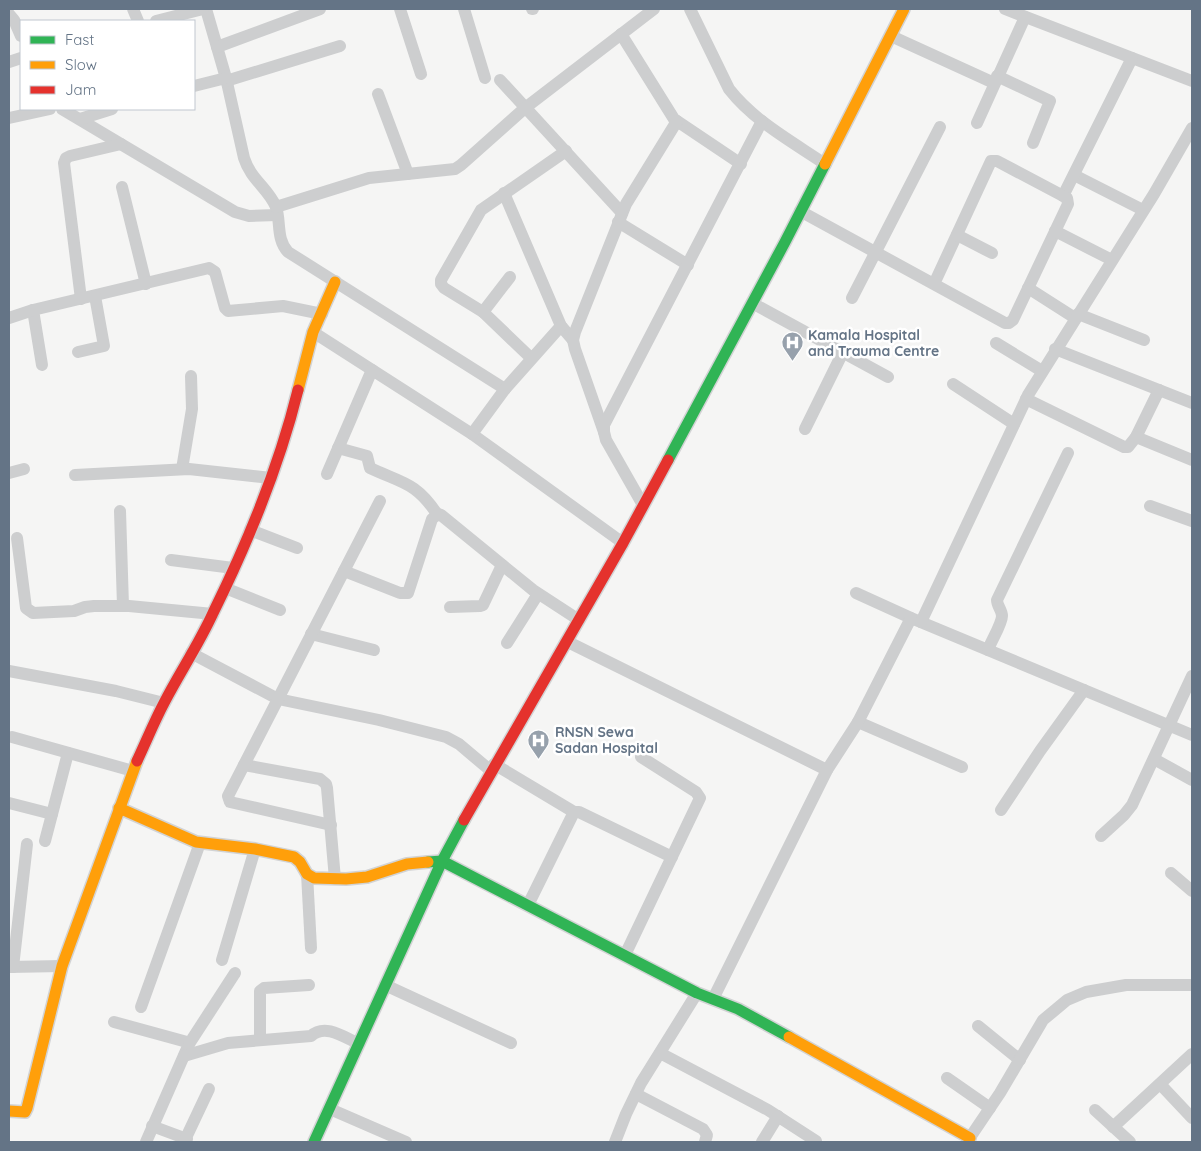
<svg xmlns="http://www.w3.org/2000/svg" width="1201" height="1151" viewBox="0 0 1201 1151" font-family="Quicksand,sans-serif">
  <rect width="100%" height="100%" fill="#f5f5f4"/>
  <g fill="none" stroke-linecap="round" stroke-linejoin="round">
    <defs>
      <g id="fast">
        <path d="M 668,460 L 785,242 L 825,164"/>
        <path d="M 428,862 L 442,861 L 697,993 L 738,1009 L 789,1037"/>
        <path d="M 314,1142 L 442,861 L 464,820"/>
      </g>
      <g id="slow">
        <path d="M 825,164 L 904,9"/>
        <path d="M 298,390 L 313,332 L 335,282"/>
        <path d="M 119,808 L 196,842 L 255,849 L 294,857 L 300,862 L 307,874 L 314,878 L 346,879 L 367,877 L 407,864 L 428,862"/>
        <path d="M 789,1037 L 970,1138"/>
        <path d="M 9,1111 L 25,1112 L 27,1108 L 62,966 L 137,761"/>
      </g>
      <g id="jam">
        <path d="M 137,761 C 146,742 154,722 164,703 C 180,672 199,644 213,613 C 248,542 279,467 298,390"/>
        <path d="M 464,820 L 623,543 L 668,460"/>
      </g>
    </defs>
    <!-- fast casing -->
    <use href="#fast" stroke="#d2d3d4" stroke-width="14"/>
    <!-- slow casing -->
    <use href="#slow" stroke="#d2d3d4" stroke-width="14"/>
    <!-- jam casing -->
    <use href="#jam" stroke="#d2d3d4" stroke-width="14"/>
    <!-- street -->
    <g stroke="#cdcecf" stroke-width="12">
      <path d="M 133,9 L 138,21"/>
      <path d="M 206,9 L 226,78 L 244,158 C 251,180 268,188 276,207 C 281,222 276,239 288,252 L 505,389"/>
      <path d="M 400,9 L 421,74"/>
      <path d="M 464,9 L 485,78"/>
      <path d="M 532,9 L 533,9"/>
      <path d="M 690,9 L 729,89 C 754,121 791,141 825,164"/>
      <path d="M 1005,9 L 1192,81"/>
      <path d="M 9,14 L 14,20 L 21,36"/>
      <path d="M 156,21 L 203,9"/>
      <path d="M 621,34 L 674,119 L 741,164"/>
      <path d="M 891,36 L 994,83"/>
      <path d="M 217,47 L 320,9"/>
      <path d="M 9,62 L 21,58"/>
      <path d="M 997,76 L 1050,101 L 1033,143"/>
      <path d="M 500,80 L 622,213"/>
      <path d="M 226,81 L 340,46"/>
      <path d="M 194,86 L 226,78"/>
      <path d="M 378,94 L 408,174"/>
      <path d="M 62,109 L 235,212 L 249,216 L 277,215"/>
      <path d="M 9,118 L 50,109"/>
      <path d="M 80,119 L 112,109"/>
      <path d="M 977,123 L 1025,17"/>
      <path d="M 1074,175 L 1143,210"/>
      <path d="M 122,187 L 146,284"/>
      <path d="M 504,193 L 561,326 L 573,340"/>
      <path d="M 1063,196 L 1132,58"/>
      <path d="M 276,207 L 369,178 L 455,169 L 461,165 L 525,108 L 654,9"/>
      <path d="M 800,211 L 1005,323 L 1009,323 L 1013,320 L 1068,204 L 1067,198 L 997,161 L 991,161 L 934,284"/>
      <path d="M 618,222 L 688,265"/>
      <path d="M 1055,231 L 1112,260"/>
      <path d="M 957,235 L 992,253"/>
      <path d="M 1028,288 L 1075,318"/>
      <path d="M 852,298 L 940,127"/>
      <path d="M 81,299 L 64,163 L 66,158 L 70,156 L 121,144"/>
      <path d="M 752,303 L 888,377"/>
      <path d="M 33,310 L 42,365"/>
      <path d="M 483,312 L 510,277"/>
      <path d="M 1078,314 L 1144,340"/>
      <path d="M 9,318 L 33,310 L 209,268 L 215,272 L 225,308 L 228,311 L 283,306 L 322,314"/>
      <path d="M 313,332 L 472,434 L 623,543"/>
      <path d="M 996,343 L 1042,371"/>
      <path d="M 1055,349 L 1192,403"/>
      <path d="M 78,352 L 104,346 L 95,296"/>
      <path d="M 531,358 L 483,312 L 444,288 L 441,284 L 441,280 L 481,210 L 566,151"/>
      <path d="M 953,384 L 1014,424"/>
      <path d="M 1026,399 L 1124,447 L 1128,447 L 1136,437 L 1159,390"/>
      <path d="M 805,429 L 843,352"/>
      <path d="M 604,432 L 575,349 L 573,340 L 575,332 L 626,204 L 677,121"/>
      <path d="M 472,434 L 505,389 L 561,326"/>
      <path d="M 1136,437 L 1192,460"/>
      <path d="M 338,448 L 367,456 L 370,468 C 402,483 416,482 437,514"/>
      <path d="M 182,469 L 192,409 L 191,376"/>
      <path d="M 9,473 L 24,469"/>
      <path d="M 327,474 L 372,370"/>
      <path d="M 75,475 L 189,469 L 271,478"/>
      <path d="M 643,505 L 606,440 L 604,432 L 604,425 L 762,121"/>
      <path d="M 1150,506 L 1192,521"/>
      <path d="M 120,511 L 123,606"/>
      <path d="M 250,530 L 297,548"/>
      <path d="M 17,538 L 26,608 L 33,613 L 74,611 L 85,607 L 94,606 L 129,606 L 213,614"/>
      <path d="M 171,560 L 233,568"/>
      <path d="M 344,571 L 400,593 L 408,593 L 432,519 L 438,514 L 441,515 L 533,590 L 579,620"/>
      <path d="M 225,588 L 280,610"/>
      <path d="M 856,593 L 911,618 L 1192,735"/>
      <path d="M 450,607 L 480,606 L 483,605 L 502,565"/>
      <path d="M 921,622 L 1028,395 L 1154,194 L 1192,128"/>
      <path d="M 311,634 L 374,650"/>
      <path d="M 566,641 L 827,770"/>
      <path d="M 507,643 L 538,594"/>
      <path d="M 988,650 C 991,641 1002,624 1002,616 C 1002,610 997,606 997,600 L 1068,453"/>
      <path d="M 191,653 L 278,699 L 379,720 L 446,737 L 459,744 L 491,771"/>
      <path d="M 9,671 L 116,691 L 164,703"/>
      <path d="M 858,722 L 962,767"/>
      <path d="M 12,737 L 133,771"/>
      <path d="M 1154,759 L 1192,780"/>
      <path d="M 494,764 L 574,812"/>
      <path d="M 244,765 L 320,779 L 326,784 L 327,788 L 335,879"/>
      <path d="M 9,803 L 52,814"/>
      <path d="M 1001,810 L 1040,751 L 1084,690"/>
      <path d="M 331,825 L 230,802 L 228,796 L 380,501"/>
      <path d="M 1101,836 L 1124,815 L 1132,805 L 1192,676"/>
      <path d="M 45,841 L 68,753"/>
      <path d="M 1171,873 L 1192,891"/>
      <path d="M 307,874 L 311,948"/>
      <path d="M 528,905 L 574,812 L 579,812 L 672,857"/>
      <path d="M 625,955 L 700,798 L 696,792 L 641,757"/>
      <path d="M 222,960 L 255,849"/>
      <path d="M 9,967 L 62,966"/>
      <path d="M 13,967 L 27,844"/>
      <path d="M 385,985 L 511,1043"/>
      <path d="M 713,999 L 827,770 L 858,722 L 911,618"/>
      <path d="M 141,1007 L 200,843"/>
      <path d="M 114,1022 L 187,1042 L 189,1044 L 146,1142"/>
      <path d="M 978,1026 L 1020,1060"/>
      <path d="M 260,1040 L 260,991 L 264,988 L 309,985"/>
      <path d="M 189,1044 L 235,973"/>
      <path d="M 660,1053 L 768,1110 L 816,1141"/>
      <path d="M 184,1056 L 228,1043 L 311,1036 C 325,1023 344,1037 359,1044"/>
      <path d="M 947,1078 L 990,1108"/>
      <path d="M 1160,1084 L 1192,1118"/>
      <path d="M 636,1094 L 703,1129 L 707,1135 L 705,1142"/>
      <path d="M 330,1109 L 406,1142"/>
      <path d="M 1095,1110 L 1130,1142"/>
      <path d="M 152,1126 L 187,1139"/>
      <path d="M 1113,1127 L 1192,1054"/>
      <path d="M 184,1142 L 209,1089"/>
      <path d="M 615,1142 L 626,1114 L 641,1083 L 697,993"/>
      <path d="M 762,1142 L 778,1116"/>
      <path d="M 967,1142 L 1000,1093 L 1043,1020 L 1067,1000 L 1086,992 L 1126,985 L 1192,985"/>
    </g>
    <!-- fast -->
    <use href="#fast" stroke="#30b455" stroke-width="11"/>
    <!-- slow -->
    <use href="#slow" stroke="#ff9f0a" stroke-width="11"/>
    <!-- jam -->
    <use href="#jam" stroke="#e5322d" stroke-width="11"/>
  </g>
  <!-- icons -->
  <defs>
    <symbol id="hospital-pin" viewBox="-11 -11 22 30"><path d="M0 17L-7.5 6A9.5 9.5 0 1 1 7.5 6Z" fill="#97a1ac" stroke="#fff"/><path d="M-5-5h3v3.5h4V-5h3V5h-3V1.5h-4V5h-3Z" fill="#fff"/></symbol>
  </defs>
  <g fill-rule="evenodd">
    <use href="#hospital-pin" x="780" y="330" width="25" height="34"/>
    <use href="#hospital-pin" x="526" y="728" width="25" height="34"/>
  </g>
  <g text-anchor="middle" stroke-width="5" stroke-linejoin="round" paint-order="stroke">
    <!-- poi labels -->
    <g font-size="14" font-weight="bold" fill="#647486" stroke="#fff" text-anchor="start">
      <text x="808" y="340">Kamala Hospital<tspan x="808" dy="16">and Trauma Centre</tspan></text>
      <text x="555" y="737">RNSN Sewa<tspan x="555" dy="16">Sadan Hospital</tspan></text>
    </g>
  </g>
  <!-- border -->
  <rect width="1201" height="1151" fill="none" stroke="#647486" stroke-width="20"/>
  <!-- legend -->
  <rect x="20" y="20" width="175" height="90" fill="#ffffff" stroke="#c1c7cf"/>
  <rect x="30" y="36" width="25" height="8" fill="#30b455" stroke="#c1c7cf"/>
  <text x="65" y="45" font-size="15" fill="#647486">Fast</text>
  <rect x="30" y="61" width="25" height="8" fill="#ff9f0a" stroke="#c1c7cf"/>
  <text x="65" y="70" font-size="15" fill="#647486">Slow</text>
  <rect x="30" y="86" width="25" height="8" fill="#e5322d" stroke="#c1c7cf"/>
  <text x="65" y="95" font-size="15" fill="#647486">Jam</text>
</svg>
